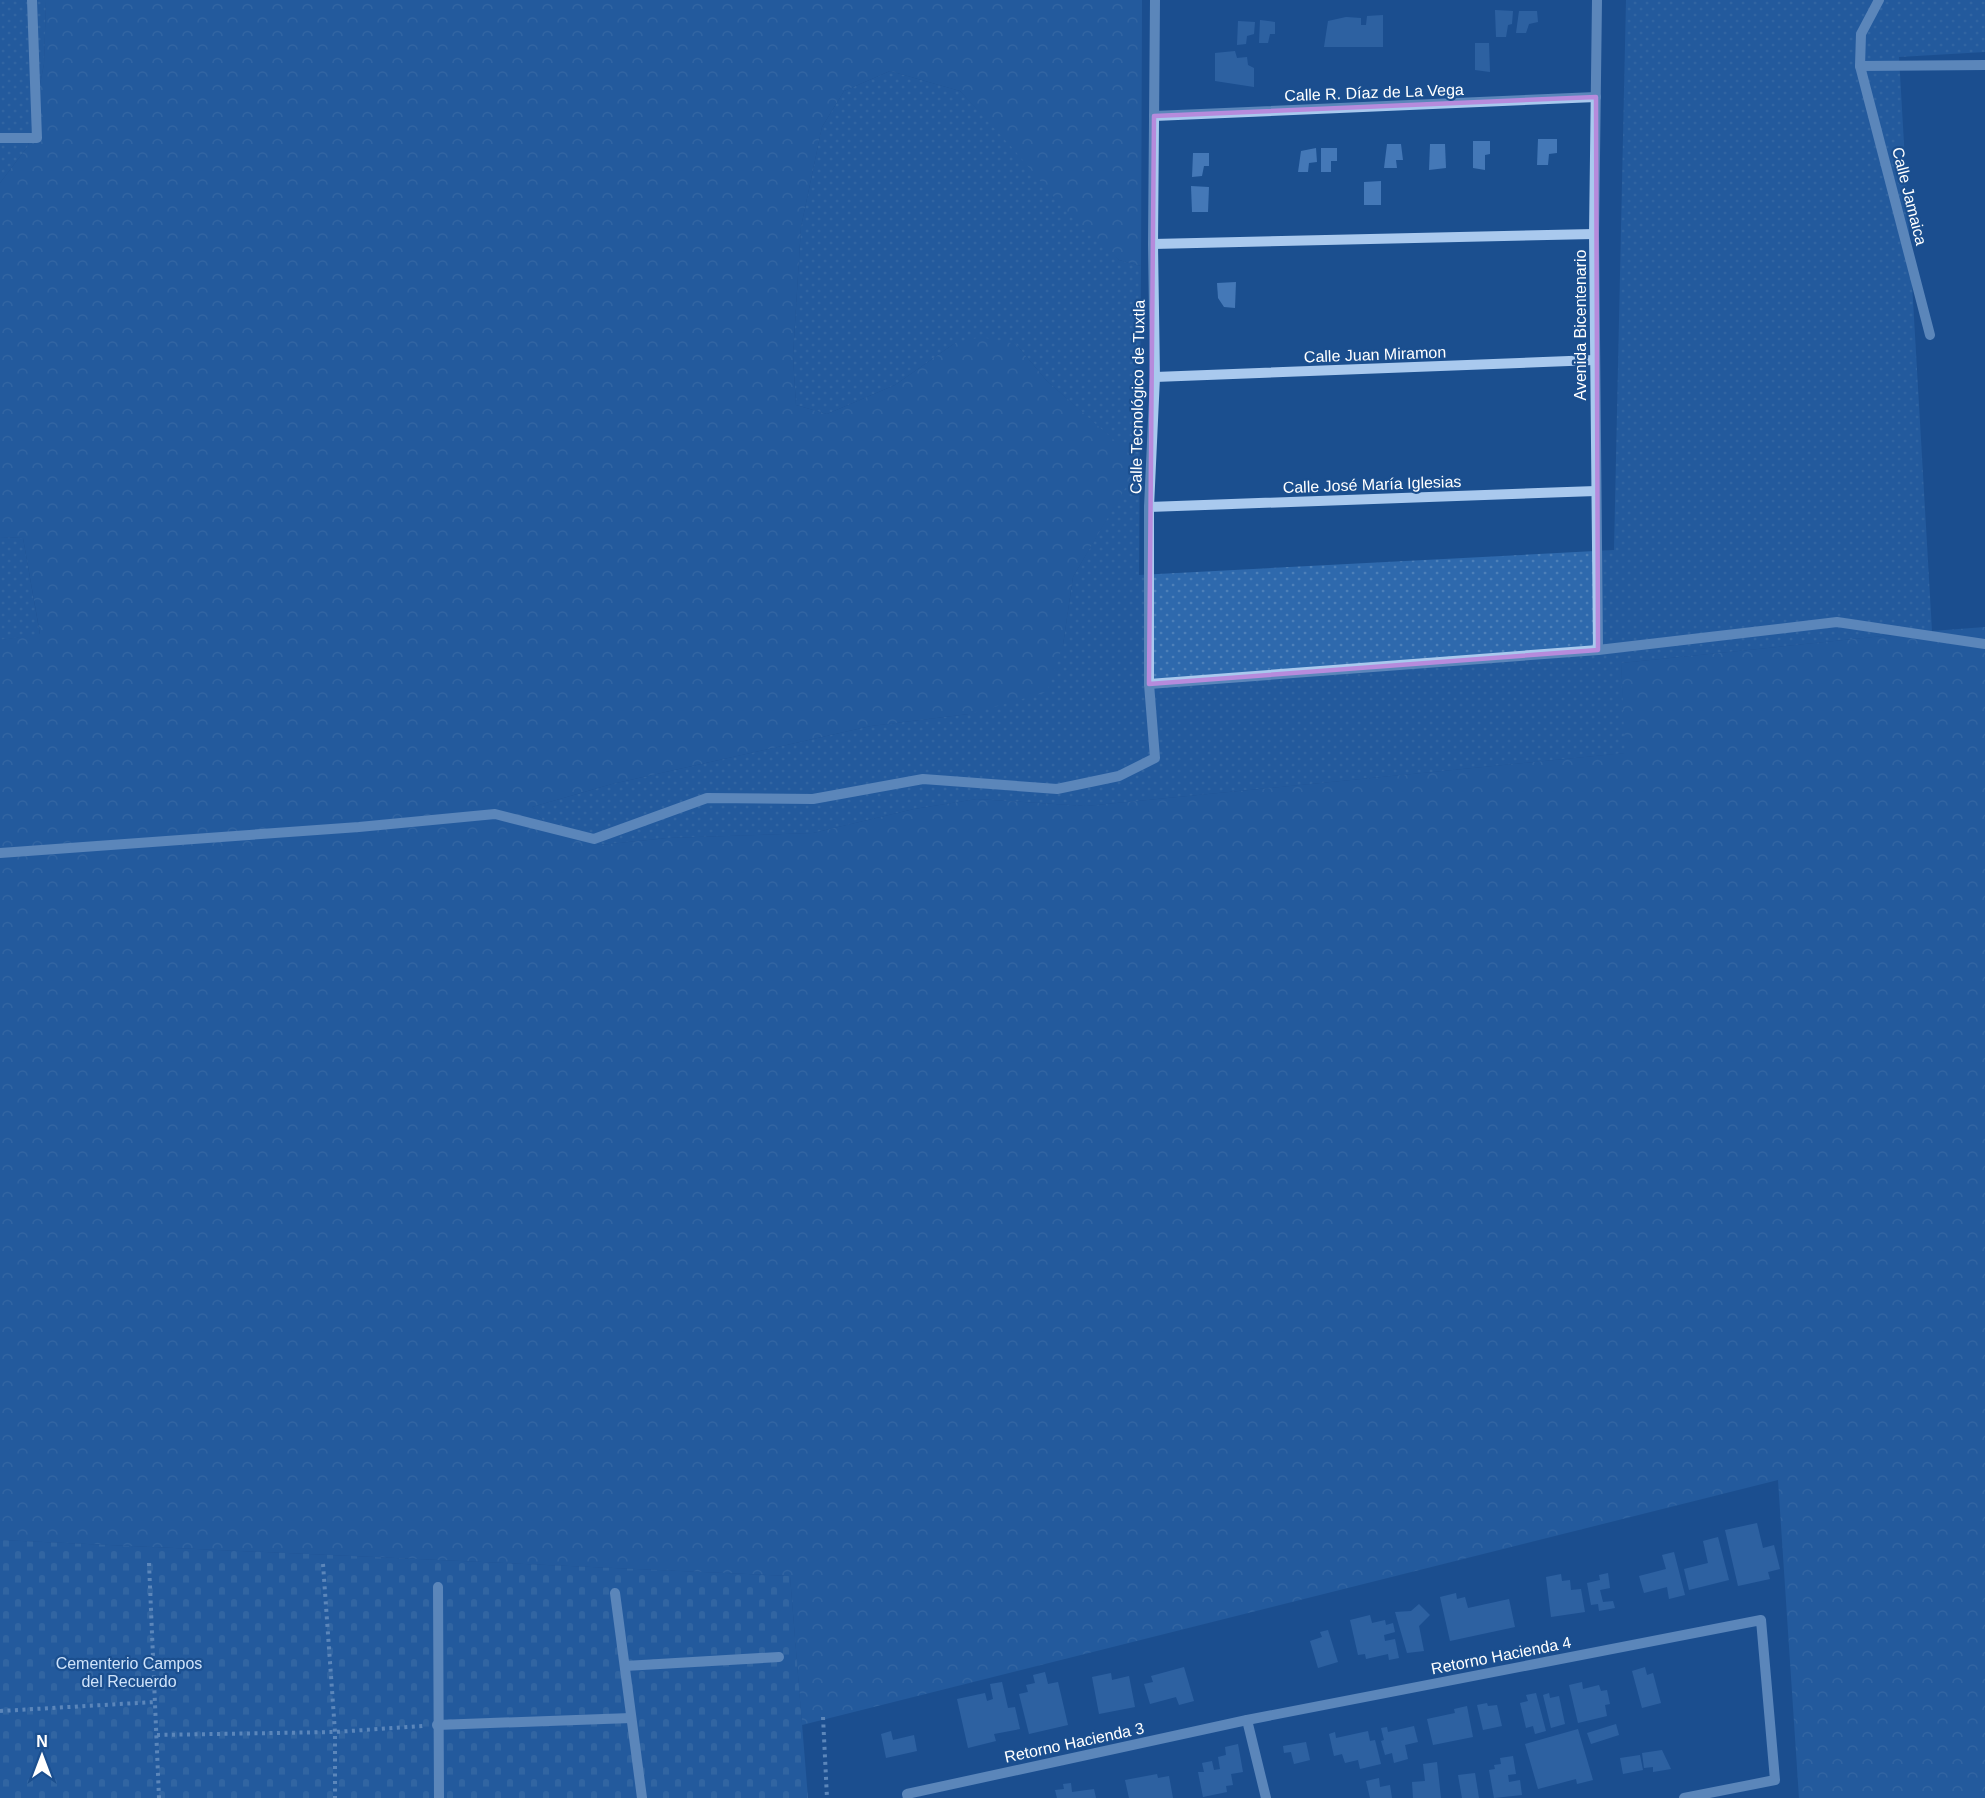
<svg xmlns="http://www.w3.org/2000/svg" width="1985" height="1798" viewBox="0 0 1985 1798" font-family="Arial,sans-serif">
  <defs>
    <pattern id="grass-dots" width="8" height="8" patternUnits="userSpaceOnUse" patternTransform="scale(1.5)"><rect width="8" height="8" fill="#2e69ad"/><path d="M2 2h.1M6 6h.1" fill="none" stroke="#4d80b9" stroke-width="1.8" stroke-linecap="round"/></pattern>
    <pattern id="forest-crowns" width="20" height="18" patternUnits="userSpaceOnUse" patternTransform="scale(1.5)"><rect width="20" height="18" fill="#2e69ad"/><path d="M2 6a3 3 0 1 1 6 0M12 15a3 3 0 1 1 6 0" fill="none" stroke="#4d80b9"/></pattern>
    <pattern id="cemetery-stones" width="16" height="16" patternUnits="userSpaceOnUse" patternTransform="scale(1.5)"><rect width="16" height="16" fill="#2e69ad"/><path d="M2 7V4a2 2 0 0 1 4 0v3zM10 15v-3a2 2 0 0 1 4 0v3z" fill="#4d80b9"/></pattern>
  </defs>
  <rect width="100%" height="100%" fill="#1b4f8f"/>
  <!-- grass -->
  <g fill="url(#grass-dots)">
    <path d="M 0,0 L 46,0 L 44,64 L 28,146 L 0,183 Z"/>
    <path d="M 1626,0 L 1985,0 L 1985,52 L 1899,57 L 1932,631 L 1621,663 L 1626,753 L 1086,806 L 977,799 L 914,809 L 813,833 L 667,838 L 600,845 L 549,828 L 532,807 L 612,784 L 871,726 L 969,714 L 1063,645 L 1073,577 L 1139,463 L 1046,380 L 1016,344 L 955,343 L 895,385 L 827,414 L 796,405 L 793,356 L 801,227 L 822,127 L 844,91 L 890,71 L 960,91 L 1119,260 L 1141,266 L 1139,575 L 1614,550 Z"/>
    <path d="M 0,537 L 23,538 L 40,635 L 0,640 Z"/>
  </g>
  <!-- forest -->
  <path fill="url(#forest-crowns)" d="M 46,0 L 1142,0 L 1141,266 L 1119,260 L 1071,217 L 1015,151 L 960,91 L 890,71 L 844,91 L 822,127 L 801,227 L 793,356 L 796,405 L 827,414 L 895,385 L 955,343 L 981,337 L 1016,344 L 1046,380 L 1140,463 L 1073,577 L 1063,645 L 1047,692 L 969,714 L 871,726 L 612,784 L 532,807 L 549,828 L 600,845 L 667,838 L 813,833 L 914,809 L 977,799 L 1086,806 L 1625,753 L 1621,663 L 1932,631 L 1985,627 L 1985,1798 L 1799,1798 L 1778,1480 L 802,1725 L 790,1576 L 0,1540 L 0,640 L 40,634 L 23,538 L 0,537 L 0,183 L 28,146 L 44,64 Z"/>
  <!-- cemetery -->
  <path fill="url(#cemetery-stones)" d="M 0,1540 L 790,1576 L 808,1798 L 0,1798 Z"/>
  <!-- building -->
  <g fill="#4478b7">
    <path d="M 1495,10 L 1513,11 L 1512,24 L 1508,25 L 1506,37 L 1496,37 Z"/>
    <path d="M 1519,11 L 1537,11 L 1538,22 L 1529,24 L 1526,33 L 1516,33 Z"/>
    <path d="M 1383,15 L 1383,47 L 1324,47 L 1328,21 L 1346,17 L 1361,18 L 1361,25 L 1366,25 L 1367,16 Z"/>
    <path d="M 1260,20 L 1275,22 L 1275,34 L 1270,34 L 1268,43 L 1259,43 Z"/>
    <path d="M 1238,21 L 1255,22 L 1254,34 L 1247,36 L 1246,44 L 1237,45 Z"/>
    <path d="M 1475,43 L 1489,43 L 1490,72 L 1475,70 Z"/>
    <path d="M 1235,51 L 1237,58 L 1247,57 L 1248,65 L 1254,68 L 1254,87 L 1215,81 L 1215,53 Z"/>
    <path d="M 1538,139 L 1557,139 L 1557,153 L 1549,154 L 1548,165 L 1537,165 Z"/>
    <path d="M 1473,141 L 1490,141 L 1490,154 L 1485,155 L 1485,170 L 1473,168 Z"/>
    <path d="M 1387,144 L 1401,144 L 1403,160 L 1396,160 L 1397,168 L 1384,168 Z"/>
    <path d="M 1430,144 L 1445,144 L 1446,168 L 1429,170 Z"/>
    <path d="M 1316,148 L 1317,162 L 1309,163 L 1308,172 L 1298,172 L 1301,151 Z"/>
    <path d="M 1321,148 L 1337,148 L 1337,161 L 1331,161 L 1331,172 L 1321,172 Z"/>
    <path d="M 1193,153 L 1209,153 L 1209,166 L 1204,166 L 1202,176 L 1192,177 Z"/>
    <path d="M 1381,181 L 1381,205 L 1364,205 L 1364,182 Z"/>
    <path d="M 1191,186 L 1209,187 L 1208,212 L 1192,212 Z"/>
    <path d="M 1236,282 L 1235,308 L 1224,307 L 1218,298 L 1217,283 Z"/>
    <path d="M 1757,1523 L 1763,1548 L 1774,1545 L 1780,1569 L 1768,1572 L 1770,1579 L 1738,1586 L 1725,1530 Z"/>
    <path d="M 1718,1537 L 1729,1580 L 1689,1590 L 1684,1569 L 1708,1563 L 1703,1541 Z"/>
    <path d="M 1674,1552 L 1685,1595 L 1669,1599 L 1667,1587 L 1644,1593 L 1639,1576 L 1666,1569 L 1662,1555 Z"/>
    <path d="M 1608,1573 L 1610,1588 L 1600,1590 L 1603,1602 L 1613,1601 L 1615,1608 L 1599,1611 L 1598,1604 L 1591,1605 L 1587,1583 L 1600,1580 L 1599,1575 Z"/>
    <path d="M 1561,1574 L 1562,1581 L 1570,1580 L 1571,1590 L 1581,1589 L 1585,1612 L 1551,1617 L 1546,1577 Z"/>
    <path d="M 1456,1593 L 1457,1599 L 1465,1597 L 1468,1608 L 1509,1599 L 1515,1627 L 1450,1641 L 1440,1597 Z"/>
    <path d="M 1419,1604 L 1430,1615 L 1419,1626 L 1424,1651 L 1407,1653 L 1395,1612 L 1411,1611 Z"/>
    <path d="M 1370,1615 L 1372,1623 L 1385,1620 L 1386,1625 L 1393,1623 L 1395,1632 L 1384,1635 L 1385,1641 L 1395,1639 L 1399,1658 L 1389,1660 L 1388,1654 L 1366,1659 L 1365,1654 L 1358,1655 L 1350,1620 Z"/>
    <path d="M 1328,1630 L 1338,1662 L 1318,1668 L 1310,1641 L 1322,1637 L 1320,1632 Z"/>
    <path d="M 1184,1667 L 1194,1701 L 1179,1705 L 1176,1697 L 1150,1704 L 1144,1684 L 1153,1682 L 1151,1676 Z"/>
    <path d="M 1645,1667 L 1647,1675 L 1653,1673 L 1661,1703 L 1642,1708 L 1632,1671 Z"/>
    <path d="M 1045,1672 L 1048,1684 L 1058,1682 L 1068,1725 L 1029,1734 L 1019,1694 L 1028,1692 L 1026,1685 L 1035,1683 L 1033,1675 Z"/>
    <path d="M 1111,1673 L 1112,1680 L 1129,1676 L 1135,1707 L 1099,1714 L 1092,1677 Z"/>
    <path d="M 1002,1682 L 1008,1708 L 1015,1707 L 1020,1729 L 994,1734 L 996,1741 L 968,1748 L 957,1699 L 985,1693 L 987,1701 L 993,1699 L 990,1684 Z"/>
    <path d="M 1582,1682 L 1583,1689 L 1599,1685 L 1601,1691 L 1607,1690 L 1610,1704 L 1605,1705 L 1607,1716 L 1578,1723 L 1569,1685 Z"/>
    <path d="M 1536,1693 L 1546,1731 L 1535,1734 L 1533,1726 L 1526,1728 L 1520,1703 L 1528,1701 L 1526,1695 Z"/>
    <path d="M 1549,1693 L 1550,1698 L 1559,1696 L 1565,1724 L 1551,1728 L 1543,1695 Z"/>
    <path d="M 1487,1703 L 1488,1706 L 1497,1705 L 1502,1726 L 1483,1730 L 1477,1705 Z"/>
    <path d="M 1467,1706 L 1473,1737 L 1433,1745 L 1427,1719 L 1455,1713 L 1454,1709 Z"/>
    <path d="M 1616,1724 L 1619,1735 L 1591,1744 L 1587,1733 Z"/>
    <path d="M 1414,1726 L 1418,1742 L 1405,1745 L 1408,1759 L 1394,1763 L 1392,1753 L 1385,1755 L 1381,1741 L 1384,1740 L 1381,1728 L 1387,1727 L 1388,1732 Z"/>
    <path d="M 1578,1729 L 1593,1780 L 1577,1784 L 1576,1779 L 1538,1789 L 1525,1744 Z"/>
    <path d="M 891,1731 L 893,1740 L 914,1735 L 917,1751 L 886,1758 L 881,1734 Z"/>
    <path d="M 1368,1731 L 1370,1741 L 1375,1740 L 1381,1764 L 1360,1769 L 1358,1760 L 1345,1763 L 1342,1754 L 1334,1756 L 1329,1734 L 1335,1732 L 1336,1738 Z"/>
    <path d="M 1306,1742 L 1310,1760 L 1294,1764 L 1291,1752 L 1284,1753 L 1283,1746 Z"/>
    <path d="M 1238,1744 L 1243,1772 L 1231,1774 L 1233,1785 L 1226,1786 L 1227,1792 L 1203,1797 L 1198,1772 L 1204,1772 L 1202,1763 L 1212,1761 L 1214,1770 L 1220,1769 L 1218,1757 L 1226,1755 L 1225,1747 Z"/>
    <path d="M 1662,1750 L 1671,1769 L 1653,1772 L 1653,1767 L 1644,1768 L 1642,1753 Z"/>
    <path d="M 1640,1755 L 1643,1770 L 1623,1774 L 1620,1758 Z"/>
    <path d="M 1513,1756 L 1516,1774 L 1508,1775 L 1509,1782 L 1520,1780 L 1522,1795 L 1494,1798 L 1489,1770 L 1495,1769 L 1494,1765 L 1501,1764 L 1500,1758 Z"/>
    <path d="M 1437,1762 L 1441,1798 L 1413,1798 L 1412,1782 L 1425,1781 L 1423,1764 Z"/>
    <path d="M 1475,1773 L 1479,1798 L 1462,1798 L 1458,1775 Z"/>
    <path d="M 1157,1774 L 1158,1778 L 1169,1776 L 1173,1798 L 1129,1798 L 1125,1780 Z"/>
    <path d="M 1379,1778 L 1380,1787 L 1390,1785 L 1392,1798 L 1370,1798 L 1366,1781 Z"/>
    <path d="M 1071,1783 L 1072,1792 L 1094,1789 L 1096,1798 L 1057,1798 L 1055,1790 L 1064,1789 L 1063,1784 Z"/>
  </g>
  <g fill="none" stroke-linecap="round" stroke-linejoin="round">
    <!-- path -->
    <g stroke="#a9c9ee" stroke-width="4" stroke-dasharray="3 4.5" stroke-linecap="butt">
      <path d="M 149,1563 L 159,1798"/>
      <path d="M 323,1564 L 335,1732 L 335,1798"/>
      <path d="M 0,1711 L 155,1702"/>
      <path d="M 823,1717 L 827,1798"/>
      <path d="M 157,1735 L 335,1732 L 423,1726"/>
    </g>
    <!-- minor -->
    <g stroke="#a9c9ee" stroke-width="10">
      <path d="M 1597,0 L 1594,234 L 1598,650"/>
      <path d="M 1879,0 L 1861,34 L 1860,66 L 1930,335"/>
      <path d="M 1860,66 L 1985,65"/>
      <path d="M 1154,116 L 1596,97"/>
      <path d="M 0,138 L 37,138 L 32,0"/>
      <path d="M 1153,244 L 1594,234"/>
      <path d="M 1155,377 L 1595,360"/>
      <path d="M 1149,507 L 1596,491"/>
      <path d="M 1149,684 L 1598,650 L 1837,622 L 1985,644"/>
      <path d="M 0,853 L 359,827 L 495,814 L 594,839 L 707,798 L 813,799 L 923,779 L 1057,789 L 1119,776 L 1155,758 L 1149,684 L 1149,507 L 1155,377 L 1153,244 L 1155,0"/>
      <path d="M 438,1587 L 439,1798"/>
      <path d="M 615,1593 L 642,1798"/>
      <path d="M 625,1666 L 779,1657"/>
      <path d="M 1247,1720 L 1266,1798"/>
      <path d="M 437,1725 L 631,1718"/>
      <path d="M 908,1798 L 907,1794 L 1247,1720 L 1761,1620 L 1775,1780 L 1684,1798"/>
    </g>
  </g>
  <!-- marked area -->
  <path d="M0 0H1985V1798H0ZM 1596,97 L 1598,650 L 1149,684 L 1154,116 Z" fill="#1b4f8f" fill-opacity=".55" fill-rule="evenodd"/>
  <path fill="none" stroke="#b68bdc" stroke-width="4.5" stroke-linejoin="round" d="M 1596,97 L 1598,650 L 1149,684 L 1154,116 Z"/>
  <g text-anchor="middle" stroke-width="4.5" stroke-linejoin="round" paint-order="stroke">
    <!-- street labels -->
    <g font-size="16" fill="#fff" stroke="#1b4f8f">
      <text transform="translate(1374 92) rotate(-2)" y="6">Calle R. Díaz de La Vega</text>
      <text transform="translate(1910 196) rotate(76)" y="6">Calle Jamaica</text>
      <text transform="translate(1580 325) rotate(-90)" y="6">Avenida Bicentenario</text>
      <text transform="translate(1375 354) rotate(-2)" y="6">Calle Juan Miramon</text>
      <text transform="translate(1137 397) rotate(-89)" y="6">Calle Tecnológico de Tuxtla</text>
      <text transform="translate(1372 484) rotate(-2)" y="6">Calle José María Iglesias</text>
      <text transform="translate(1501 1655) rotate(-11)" y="6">Retorno Hacienda 4</text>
      <text transform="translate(1074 1742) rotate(-12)" y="6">Retorno Hacienda 3</text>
    </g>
    <!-- park labels -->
    <g font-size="16" fill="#cfe3fa" stroke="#1b4f8f">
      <text x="129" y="1669">Cementerio Campos<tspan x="129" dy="18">del Recuerdo</tspan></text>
    </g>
  </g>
  <!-- north arrow -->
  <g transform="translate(42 1756)" stroke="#1b4f8f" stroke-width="4.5" paint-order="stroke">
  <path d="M0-4.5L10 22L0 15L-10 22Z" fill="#ffffff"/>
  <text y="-9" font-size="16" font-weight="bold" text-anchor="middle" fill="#ffffff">N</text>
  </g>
</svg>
